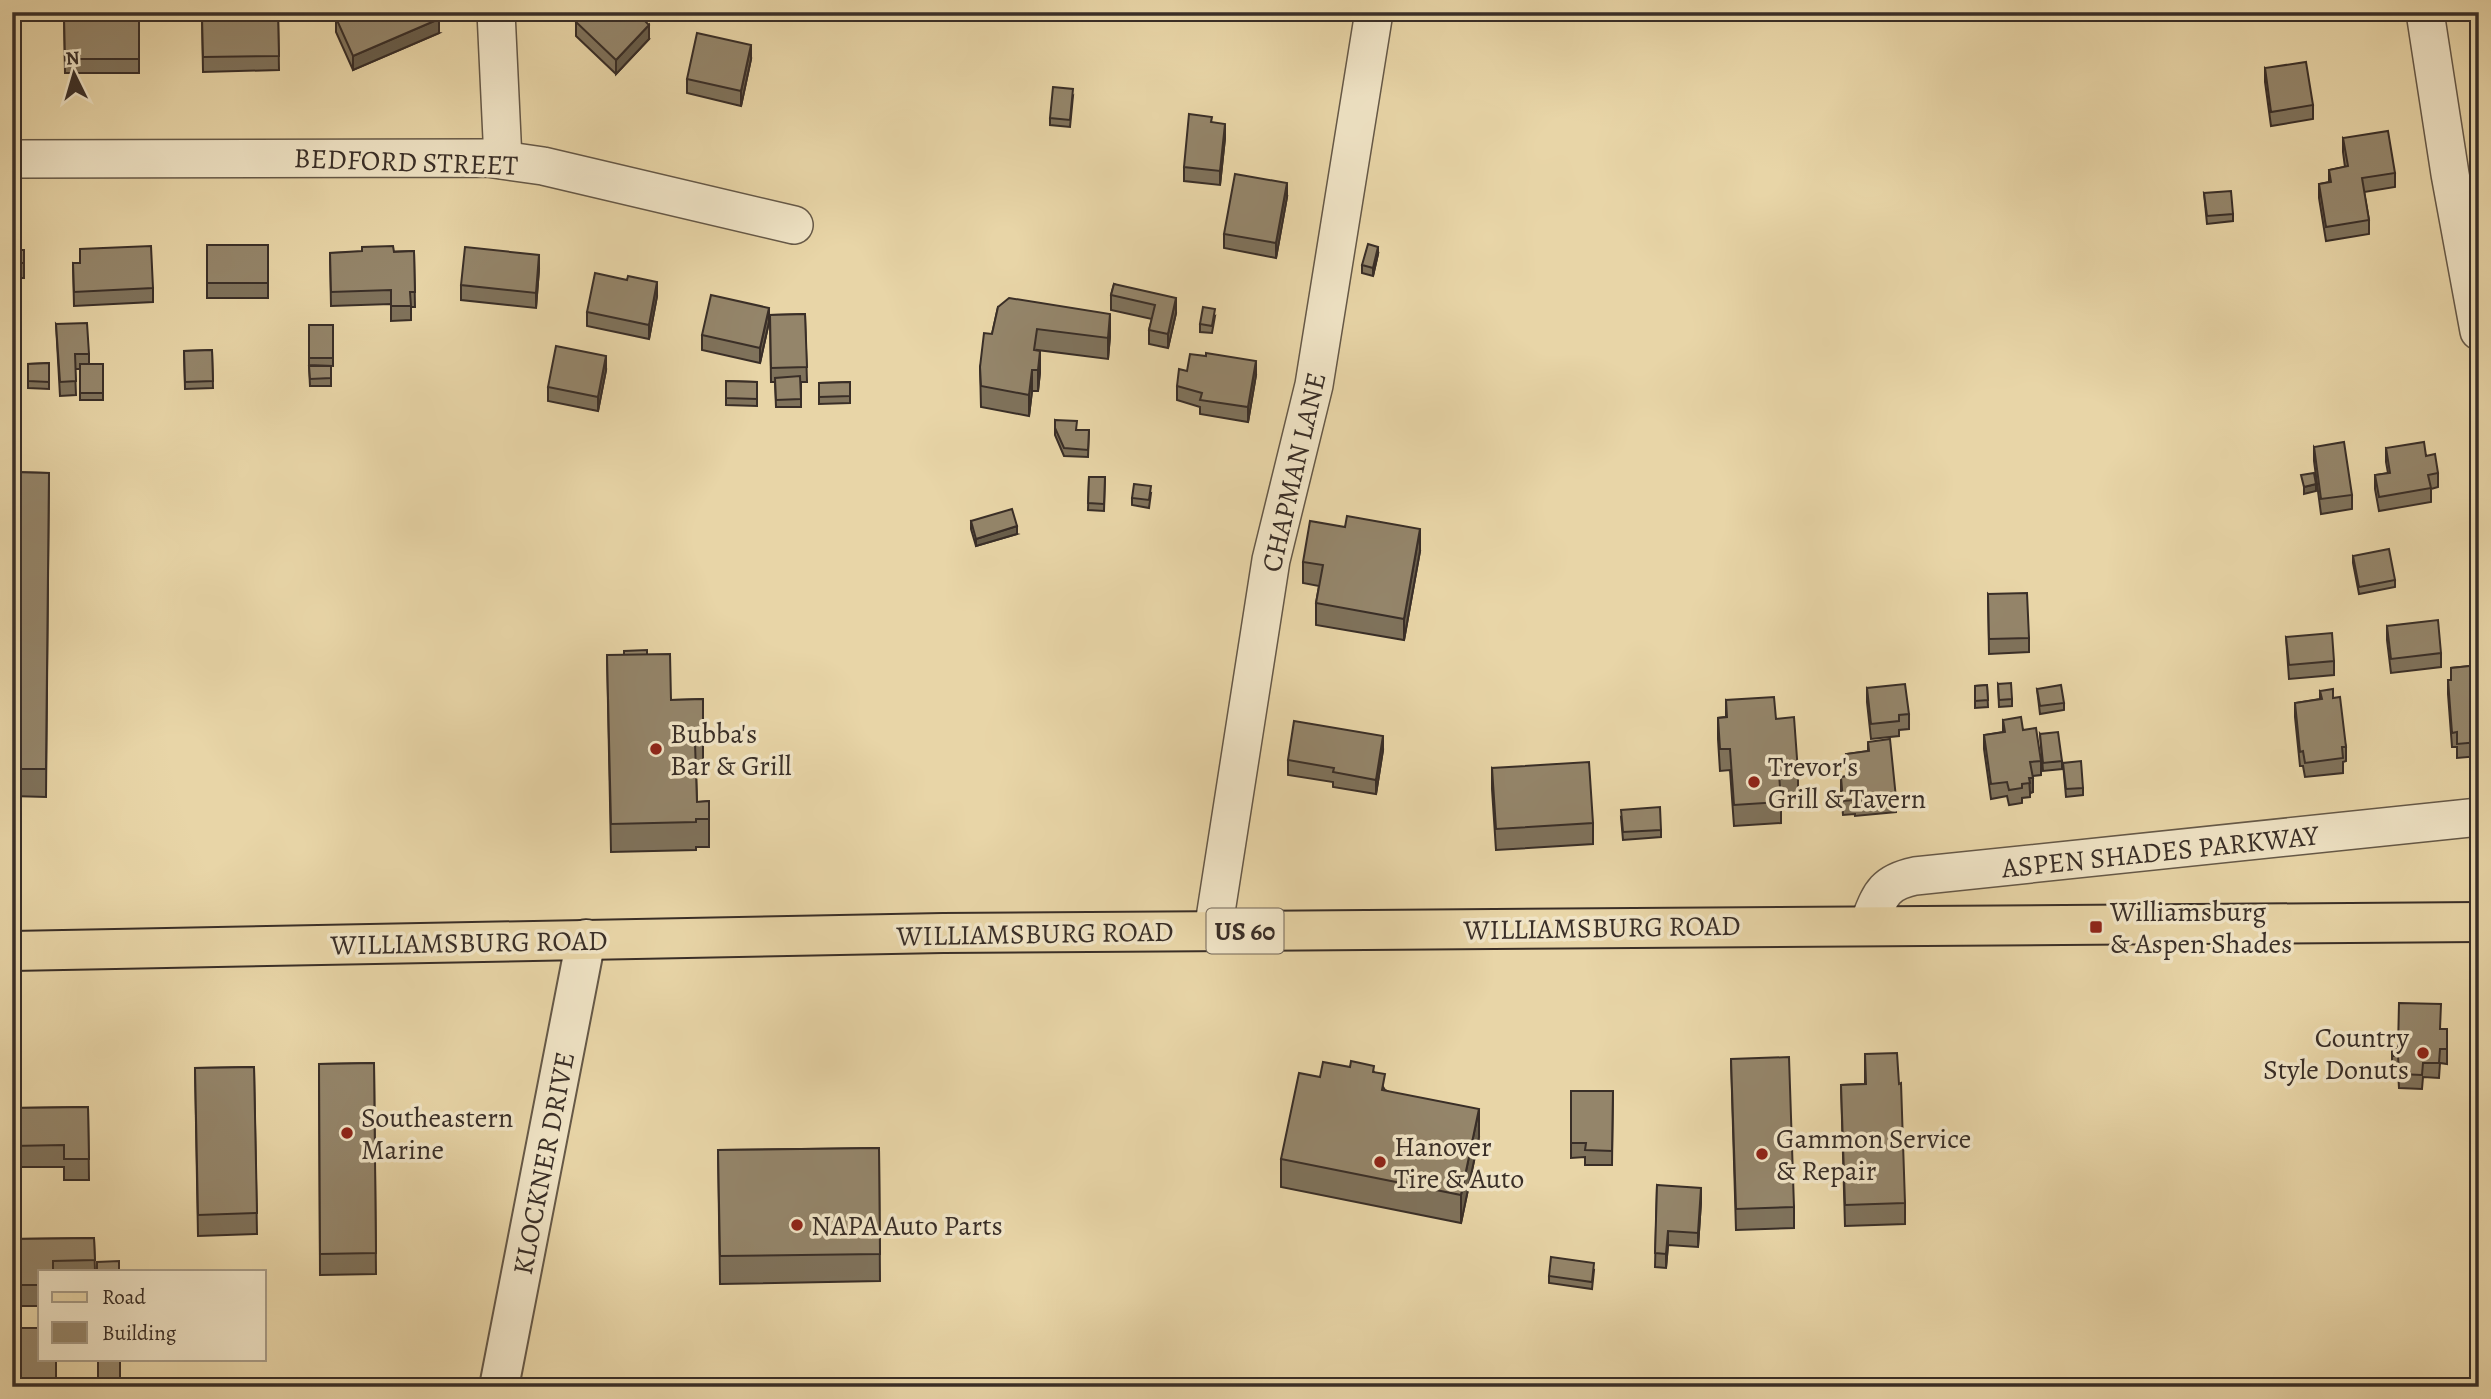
<svg xmlns="http://www.w3.org/2000/svg" width="2491" height="1399" viewBox="0 0 2491 1399" font-family="Alegreya,serif">
  <rect width="100%" height="100%" fill="#e8d5a7"/>
  <filter id="stains"><feTurbulence type="fractalNoise" baseFrequency=".00286" numOctaves="4"/><feColorMatrix values="0 0 0 0 .2 0 0 0 0 .09 0 0 0 0 .02 0 0 0 .5 -.17"/></filter>
  <radialGradient id="worn" r=".72"><stop offset=".6" stop-color="#630" stop-opacity="0"/><stop offset="1" stop-color="#630" stop-opacity=".3"/></radialGradient>
  <g fill="none" stroke-linecap="round" stroke-linejoin="round">
    <defs>
      <g id="minor">
        <path d="M 496,12 L 503,160"/>
        <path d="M 2425,12 L 2450,174 L 2479,331"/>
        <path d="M 12,159 L 487,158 L 543,166 L 794,225"/>
        <path d="M 1868,925 C 1880,896 1882,883 1915,876 L 2479,817"/>
        <path d="M 1213,931 L 1271,560 L 1314,385 L 1374,12"/>
      </g>
      <path id="tertiary" d="M 499,1387 L 586,939"/>
      <path id="primary" d="M 12,951 L 943,933 L 2479,922"/>
    </defs>
    <!-- minor casing -->
    <use href="#minor" stroke="#655847" stroke-width="40"/>
    <!-- tertiary casing -->
    <use href="#tertiary" stroke="#655847" stroke-width="42"/>
    <!-- primary casing -->
    <use href="#primary" stroke="#392e27" stroke-width="42"/>
    <!-- minor -->
    <use href="#minor" stroke="#f0e4c6" stroke-width="37"/>
    <!-- tertiary -->
    <use href="#tertiary" stroke="#f0e4c6" stroke-width="38"/>
    <!-- primary -->
    <use href="#primary" stroke="#e8d5a7" stroke-width="38"/>
  </g>
  <!-- wall -->
  <g fill="#7f725b" stroke="#392e27" stroke-width="2">
    <path d="M 139,12 L 139,73 L 65,73 L 64,17 L 121,17 Z"/>
    <path d="M 262,13 L 278,13 L 279,70 L 203,72 L 202,17 L 234,16 Z"/>
    <path d="M 336,18 L 439,33 L 353,70 L 336,32 Z"/>
    <path d="M 576,22 L 649,39 L 616,74 L 576,36 Z"/>
    <path d="M 751,59 L 741,106 L 687,93 L 687,79 Z"/>
    <path d="M 2265,68 L 2313,105 L 2313,119 L 2271,126 L 2265,82 Z"/>
    <path d="M 1073,96 L 1070,127 L 1050,125 L 1050,118 Z"/>
    <path d="M 1212,123 L 1225,138 L 1220,185 L 1184,181 L 1184,167 Z"/>
    <path d="M 2343,138 L 2395,173 L 2395,187 L 2364,192 L 2369,220 L 2369,234 L 2326,241 L 2319,198 L 2319,184 L 2329,182 L 2329,170 L 2345,167 L 2343,152 Z"/>
    <path d="M 2204,193 L 2233,214 L 2233,221 L 2207,224 Z"/>
    <path d="M 1287,197 L 1276,258 L 1224,248 L 1224,234 Z"/>
    <rect x="207" y="245" width="61" height="53"/>
    <path d="M 12,250 L 24,250 L 24,278 L 18,278 L 19,307 L 12,307 Z"/>
    <path d="M 414,251 L 415,307 L 411,307 L 411,320 L 391,321 L 391,304 L 331,306 L 330,253 Z"/>
    <path d="M 1378,254 L 1373,276 L 1362,273 L 1362,265 Z"/>
    <path d="M 73,263 L 153,288 L 153,302 L 74,306 Z"/>
    <path d="M 539,269 L 536,308 L 461,300 L 461,285 Z"/>
    <path d="M 627,280 L 657,296 L 649,339 L 587,326 L 587,312 Z"/>
    <path d="M 1114,284 L 1176,313 L 1168,348 L 1149,344 L 1149,330 L 1152,319 L 1111,310 L 1111,295 Z"/>
    <path d="M 998,307 L 1110,336 L 1108,359 L 1037,350 L 1040,372 L 1038,391 L 1032,391 L 1029,416 L 981,407 L 980,367 L 992,334 Z"/>
    <path d="M 805,314 L 807,382 L 801,382 L 801,407 L 776,407 L 775,382 L 771,382 L 770,315 Z"/>
    <path d="M 1215,316 L 1212,333 L 1200,332 L 1200,324 Z"/>
    <path d="M 769,322 L 760,363 L 702,350 L 702,335 Z"/>
    <path d="M 56,324 L 89,354 L 89,364 L 103,364 L 103,400 L 80,400 L 80,369 L 75,369 L 76,395 L 60,396 Z"/>
    <path d="M 309,325 L 333,325 L 333,366 L 309,365 Z"/>
    <path d="M 212,350 L 213,388 L 185,389 L 184,351 Z"/>
    <path d="M 49,363 L 49,389 L 28,388 L 28,364 Z"/>
    <path d="M 309,366 L 331,366 L 331,386 L 310,386 Z"/>
    <path d="M 606,370 L 598,411 L 548,401 L 548,387 Z"/>
    <path d="M 1187,371 L 1256,375 L 1248,422 L 1200,414 L 1200,407 L 1177,400 L 1177,386 Z"/>
    <path d="M 726,381 L 757,382 L 757,406 L 726,405 Z"/>
    <path d="M 850,382 L 850,403 L 819,404 L 819,383 Z"/>
    <path d="M 1055,420 L 1077,430 L 1089,430 L 1088,457 L 1064,456 L 1055,435 Z"/>
    <path d="M 2314,447 L 2352,495 L 2352,509 L 2321,514 L 2314,461 Z"/>
    <path d="M 2386,448 L 2426,456 L 2438,473 L 2438,487 L 2431,489 L 2431,502 L 2379,511 L 2375,489 L 2375,475 L 2388,473 L 2386,462 Z"/>
    <path d="M 12,472 L 49,473 L 46,797 L 12,796 Z"/>
    <path d="M 1089,477 L 1105,477 L 1104,511 L 1088,510 Z"/>
    <path d="M 1151,493 L 1149,508 L 1132,505 L 1132,498 Z"/>
    <path d="M 971,521 L 1017,534 L 976,546 L 971,529 Z"/>
    <path d="M 1420,551 L 1404,640 L 1316,625 L 1316,603 L 1319,586 L 1303,583 L 1303,562 Z"/>
    <path d="M 2353,556 L 2395,580 L 2395,587 L 2359,594 L 2353,563 Z"/>
    <path d="M 1988,594 L 2029,638 L 2029,652 L 1989,654 Z"/>
    <path d="M 2387,626 L 2441,653 L 2441,667 L 2391,673 L 2387,640 Z"/>
    <path d="M 2286,637 L 2334,661 L 2334,675 L 2289,679 Z"/>
    <path d="M 607,655 L 647,655 L 671,700 L 703,699 L 703,770 L 696,770 L 697,802 L 709,801 L 709,847 L 696,847 L 696,850 L 611,852 Z"/>
    <path d="M 2479,665 L 2479,756 L 2457,758 L 2457,747 L 2452,747 L 2448,694 L 2448,680 L 2451,680 L 2451,668 Z"/>
    <path d="M 1998,684 L 2012,699 L 2012,706 L 1999,707 Z"/>
    <path d="M 1987,685 L 1988,707 L 1975,708 L 1975,686 Z"/>
    <path d="M 1867,688 L 1909,714 L 1909,729 L 1899,730 L 1899,736 L 1871,739 L 1867,702 Z"/>
    <path d="M 2037,689 L 2064,703 L 2064,710 L 2040,714 Z"/>
    <path d="M 2320,691 L 2333,698 L 2346,747 L 2346,761 L 2343,762 L 2343,773 L 2305,777 L 2303,766 L 2300,766 L 2295,717 L 2295,703 L 2320,699 Z"/>
    <path d="M 1726,700 L 1776,719 L 1798,772 L 1798,793 L 1781,794 L 1781,823 L 1734,826 L 1730,770 L 1720,771 L 1718,739 L 1718,718 L 1726,717 Z"/>
    <path d="M 2003,720 L 2023,730 L 2041,761 L 2041,775 L 2033,776 L 2033,792 L 2030,793 L 2030,797 L 2022,798 L 2022,803 L 2009,805 L 2007,796 L 1991,799 L 1984,749 L 1984,735 L 2003,732 Z"/>
    <path d="M 2040,734 L 2062,761 L 2062,769 L 2043,771 Z"/>
    <path d="M 1868,742 L 1896,798 L 1896,812 L 1855,816 L 1855,814 L 1843,815 L 1841,791 L 1841,777 L 1847,776 L 1846,754 L 1868,751 Z"/>
    <path d="M 1383,750 L 1376,794 L 1333,787 L 1333,782 L 1288,775 L 1288,760 Z"/>
    <path d="M 2063,763 L 2083,788 L 2083,795 L 2066,797 Z"/>
    <path d="M 1492,768 L 1593,823 L 1593,844 L 1496,850 L 1492,789 Z"/>
    <path d="M 1621,817 L 1661,830 L 1661,837 L 1623,840 Z"/>
    <path d="M 2441,1029 L 2447,1029 L 2447,1064 L 2440,1063 L 2439,1078 L 2423,1077 L 2422,1089 L 2399,1088 L 2398,1071 L 2392,1071 L 2392,1056 L 2398,1049 Z"/>
    <path d="M 1865,1054 L 1905,1203 L 1905,1224 L 1845,1226 L 1841,1085 L 1865,1084 Z"/>
    <path d="M 1731,1059 L 1794,1207 L 1794,1228 L 1736,1230 Z"/>
    <path d="M 374,1063 L 376,1274 L 320,1275 L 319,1064 Z"/>
    <path d="M 254,1067 L 257,1234 L 198,1236 L 195,1068 Z"/>
    <path d="M 1374,1072 L 1385,1090 L 1479,1137 L 1461,1223 L 1281,1187 L 1281,1159 Z"/>
    <path d="M 1571,1091 L 1613,1091 L 1612,1165 L 1585,1165 L 1585,1157 L 1571,1158 Z"/>
    <path d="M 88,1107 L 89,1180 L 64,1180 L 64,1167 L 12,1167 L 12,1108 Z"/>
    <path d="M 879,1148 L 880,1281 L 720,1284 L 718,1150 Z"/>
    <path d="M 1657,1185 L 1701,1202 L 1698,1247 L 1668,1245 L 1666,1268 L 1655,1267 Z"/>
    <path d="M 94,1238 L 95,1271 L 40,1271 L 40,1306 L 12,1306 L 12,1239 Z"/>
    <path d="M 1594,1270 L 1592,1289 L 1549,1283 L 1549,1276 Z"/>
  </g>
  <!-- shaded-wall -->
  <g fill="#685d4a" stroke="#392e27" stroke-width="2">
    <path d="M 439,19 L 439,33 L 353,70 L 353,56 Z"/>
    <path d="M 649,25 L 649,39 L 616,74 L 616,60 Z"/>
    <path d="M 751,45 L 751,59 L 741,106 L 741,91 Z"/>
    <path d="M 1225,124 L 1225,138 L 1220,185 L 1220,171 Z"/>
    <path d="M 1287,183 L 1287,197 L 1276,258 L 1276,243 Z"/>
    <path d="M 1378,247 L 1378,254 L 1373,276 L 1373,268 Z"/>
    <path d="M 539,255 L 539,269 L 536,308 L 536,293 Z"/>
    <path d="M 657,282 L 657,296 L 649,339 L 649,325 Z"/>
    <path d="M 1176,298 L 1176,313 L 1168,348 L 1168,334 Z"/>
    <path d="M 769,308 L 769,322 L 760,363 L 760,348 Z"/>
    <path d="M 1110,314 L 1110,336 L 1108,359 L 1108,338 Z"/>
    <path d="M 1040,351 L 1040,372 L 1038,391 L 1038,370 Z"/>
    <path d="M 606,356 L 606,370 L 598,411 L 598,397 Z"/>
    <path d="M 1256,361 L 1256,375 L 1248,422 L 1248,407 Z"/>
    <path d="M 1032,370 L 1032,391 L 1029,416 L 1029,395 Z"/>
    <path d="M 2316,484 L 2316,491 L 2304,494 L 2304,487 Z"/>
    <path d="M 1017,526 L 1017,534 L 976,546 L 976,539 Z"/>
    <path d="M 1420,529 L 1420,551 L 1404,640 L 1404,619 Z"/>
    <path d="M 1383,736 L 1383,750 L 1376,794 L 1376,780 Z"/>
    <path d="M 2029,778 L 2033,778 L 2033,792 L 2030,793 Z"/>
    <path d="M 1479,1109 L 1479,1137 L 1461,1223 L 1461,1195 Z"/>
    <path d="M 1701,1188 L 1701,1202 L 1698,1247 L 1698,1233 Z"/>
    <path d="M 1668,1231 L 1668,1245 L 1666,1268 L 1666,1254 Z"/>
  </g>
  <!-- building -->
  <g fill="#94856a" stroke="#392e27" stroke-width="2">
    <path d="M 121,12 L 139,12 L 139,59 L 65,59 L 64,17 L 121,17 Z"/>
    <path d="M 234,12 L 278,13 L 279,56 L 203,57 L 202,17 L 234,16 Z"/>
    <path d="M 349,12 L 437,12 L 439,19 L 353,56 L 336,18 Z"/>
    <path d="M 585,12 L 636,12 L 649,25 L 616,60 L 576,22 Z"/>
    <path d="M 697,33 L 751,45 L 741,91 L 687,79 Z"/>
    <path d="M 2306,62 L 2313,105 L 2271,112 L 2265,68 Z"/>
    <path d="M 1053,87 L 1073,89 L 1070,120 L 1050,118 Z"/>
    <path d="M 1189,114 L 1212,117 L 1211,122 L 1225,124 L 1220,171 L 1184,167 Z"/>
    <path d="M 2388,131 L 2395,173 L 2362,178 L 2369,220 L 2326,227 L 2319,184 L 2331,182 L 2329,170 L 2348,166 L 2343,138 Z"/>
    <path d="M 1235,174 L 1287,183 L 1276,243 L 1224,234 Z"/>
    <path d="M 2231,191 L 2233,214 L 2207,216 L 2204,193 Z"/>
    <path d="M 1368,244 L 1378,247 L 1373,268 L 1362,265 Z"/>
    <rect x="207" y="245" width="61" height="38"/>
    <path d="M 151,246 L 153,288 L 74,292 L 73,263 L 80,263 L 80,249 Z"/>
    <path d="M 393,246 L 394,252 L 414,251 L 415,292 L 410,292 L 411,306 L 391,306 L 391,290 L 331,292 L 330,253 L 362,251 L 362,247 Z"/>
    <path d="M 465,247 L 539,255 L 536,293 L 461,285 Z"/>
    <path d="M 12,250 L 24,250 L 24,263 L 18,263 L 19,293 L 12,293 Z"/>
    <path d="M 595,273 L 627,280 L 628,276 L 657,282 L 649,325 L 587,312 Z"/>
    <path d="M 1114,284 L 1176,298 L 1168,334 L 1149,330 L 1155,305 L 1111,295 Z"/>
    <path d="M 711,295 L 769,308 L 760,348 L 702,335 Z"/>
    <path d="M 1009,298 L 1110,314 L 1108,338 L 1037,329 L 1034,350 L 1040,351 L 1038,370 L 1032,370 L 1029,395 L 981,386 L 980,367 L 984,333 L 992,334 L 998,307 Z"/>
    <path d="M 1203,307 L 1215,309 L 1212,326 L 1200,324 Z"/>
    <path d="M 805,314 L 807,367 L 771,368 L 770,315 Z"/>
    <path d="M 87,323 L 89,354 L 75,354 L 76,381 L 60,382 L 56,324 Z"/>
    <rect x="309" y="325" width="24" height="33"/>
    <path d="M 556,346 L 606,356 L 598,397 L 548,387 Z"/>
    <path d="M 212,350 L 213,381 L 185,382 L 184,351 Z"/>
    <path d="M 1206,353 L 1256,361 L 1248,407 L 1200,400 L 1202,393 L 1177,386 L 1179,369 L 1187,371 L 1190,354 L 1206,356 Z"/>
    <path d="M 49,363 L 49,382 L 28,381 L 28,364 Z"/>
    <rect x="80" y="364" width="23" height="29"/>
    <path d="M 309,366 L 331,366 L 331,378 L 310,379 Z"/>
    <path d="M 800,376 L 801,399 L 776,400 L 775,378 Z"/>
    <path d="M 726,381 L 757,382 L 757,399 L 726,398 Z"/>
    <path d="M 850,382 L 850,396 L 819,397 L 819,383 Z"/>
    <path d="M 1055,420 L 1077,421 L 1076,430 L 1089,430 L 1088,450 L 1064,448 L 1055,428 Z"/>
    <path d="M 2344,442 L 2352,495 L 2321,499 L 2314,447 Z"/>
    <path d="M 2424,442 L 2426,456 L 2435,454 L 2438,473 L 2428,475 L 2431,488 L 2379,497 L 2375,475 L 2390,473 L 2386,448 Z"/>
    <path d="M 12,472 L 49,473 L 46,769 L 12,769 Z"/>
    <path d="M 2314,473 L 2316,484 L 2304,487 L 2301,475 Z"/>
    <path d="M 1089,477 L 1105,477 L 1104,504 L 1088,503 Z"/>
    <path d="M 1134,484 L 1151,486 L 1149,500 L 1132,498 Z"/>
    <path d="M 1012,509 L 1017,526 L 976,539 L 971,521 Z"/>
    <path d="M 1347,516 L 1420,529 L 1404,619 L 1316,603 L 1323,565 L 1303,562 L 1310,521 L 1345,527 Z"/>
    <path d="M 2389,549 L 2395,580 L 2359,587 L 2353,556 Z"/>
    <path d="M 2027,593 L 2029,638 L 1989,639 L 1988,594 Z"/>
    <path d="M 2438,620 L 2441,653 L 2391,659 L 2387,626 Z"/>
    <path d="M 2332,633 L 2334,661 L 2289,665 L 2286,637 Z"/>
    <path d="M 647,650 L 647,655 L 624,655 L 624,651 Z"/>
    <path d="M 670,654 L 671,700 L 703,699 L 703,742 L 695,743 L 697,802 L 709,801 L 709,819 L 696,819 L 696,822 L 611,824 L 607,655 Z"/>
    <path d="M 2479,665 L 2479,742 L 2457,744 L 2457,732 L 2452,733 L 2448,680 L 2451,680 L 2451,668 Z"/>
    <path d="M 2011,683 L 2012,699 L 1999,700 L 1998,684 Z"/>
    <path d="M 1905,684 L 1909,714 L 1899,715 L 1899,721 L 1871,724 L 1867,688 Z"/>
    <path d="M 1987,685 L 1988,700 L 1975,701 L 1975,686 Z"/>
    <path d="M 2061,685 L 2064,703 L 2040,706 L 2037,689 Z"/>
    <path d="M 2333,689 L 2333,698 L 2340,697 L 2346,747 L 2342,747 L 2343,758 L 2305,763 L 2303,751 L 2300,752 L 2295,703 L 2322,699 L 2320,691 Z"/>
    <path d="M 1774,697 L 1776,719 L 1794,717 L 1798,772 L 1779,773 L 1781,802 L 1734,805 L 1730,749 L 1720,749 L 1718,718 L 1727,717 L 1726,700 Z"/>
    <path d="M 2021,717 L 2023,730 L 2036,728 L 2041,761 L 2030,762 L 2033,778 L 2029,778 L 2030,783 L 2022,784 L 2022,788 L 2009,790 L 2007,782 L 1991,784 L 1984,735 L 2005,732 L 2003,720 Z"/>
    <path d="M 1294,721 L 1383,736 L 1376,780 L 1333,772 L 1334,768 L 1288,760 Z"/>
    <path d="M 2058,732 L 2062,761 L 2043,763 L 2040,734 Z"/>
    <path d="M 1890,739 L 1896,798 L 1855,802 L 1855,800 L 1843,801 L 1841,777 L 1849,776 L 1846,754 L 1869,751 L 1868,742 Z"/>
    <path d="M 2081,761 L 2083,788 L 2066,789 L 2063,763 Z"/>
    <path d="M 1589,762 L 1593,823 L 1496,829 L 1492,768 Z"/>
    <path d="M 1660,807 L 1661,830 L 1623,832 L 1621,810 Z"/>
    <path d="M 2399,1003 L 2441,1004 L 2440,1029 L 2447,1029 L 2447,1049 L 2440,1049 L 2439,1063 L 2423,1063 L 2422,1075 L 2399,1074 L 2398,1056 L 2392,1056 L 2392,1049 L 2398,1049 Z"/>
    <path d="M 1897,1053 L 1899,1084 L 1901,1083 L 1905,1203 L 1845,1205 L 1841,1085 L 1866,1084 L 1865,1054 Z"/>
    <path d="M 1789,1057 L 1794,1207 L 1736,1209 L 1731,1059 Z"/>
    <path d="M 1351,1061 L 1374,1066 L 1373,1072 L 1385,1074 L 1382,1090 L 1479,1109 L 1461,1195 L 1281,1159 L 1299,1073 L 1320,1077 L 1323,1062 L 1350,1067 Z"/>
    <path d="M 374,1063 L 376,1253 L 320,1254 L 319,1064 Z"/>
    <path d="M 254,1067 L 257,1213 L 198,1215 L 195,1068 Z"/>
    <path d="M 1571,1091 L 1613,1091 L 1612,1151 L 1585,1150 L 1586,1143 L 1571,1143 Z"/>
    <path d="M 88,1107 L 89,1159 L 64,1159 L 64,1145 L 12,1146 L 12,1108 Z"/>
    <path d="M 879,1148 L 880,1254 L 720,1256 L 718,1150 Z"/>
    <path d="M 1657,1185 L 1701,1188 L 1698,1233 L 1668,1231 L 1666,1254 L 1655,1253 Z"/>
    <path d="M 94,1238 L 95,1260 L 53,1261 L 53,1271 L 40,1271 L 40,1285 L 12,1285 L 12,1239 Z"/>
    <path d="M 1551,1257 L 1594,1263 L 1592,1282 L 1549,1276 Z"/>
    <path d="M 119,1261 L 119,1271 L 97,1271 L 97,1262 Z"/>
    <path d="M 12,1328 L 40,1328 L 40,1359 L 56,1359 L 56,1387 L 12,1387 Z"/>
    <rect x="98" y="1359" width="22" height="28"/>
  </g>
  <!-- markers -->
  <g fill="#8f2418" stroke="#f0e4c6" stroke-width="2.5">
    <circle cx="656" cy="749" r="7"/>
    <circle cx="1754" cy="782" r="7"/>
    <rect x="2089" y="920" width="14" height="14" rx="3.5"/>
    <circle cx="2423" cy="1053" r="7"/>
    <circle cx="347" cy="1133" r="7"/>
    <circle cx="1762" cy="1154" r="7"/>
    <circle cx="1380" cy="1162" r="7"/>
    <circle cx="797" cy="1225" r="7"/>
  </g>
  <g text-anchor="middle" stroke-width="7" stroke-linejoin="round" paint-order="stroke">
    <!-- shield labels -->
    <rect fill="#f0e4c6" stroke="#706557" stroke-width="2" x="1206.5" y="908.5" width="77" height="45" rx="5"/>
    <g font-size="26" font-weight="bold" fill="#392e27">
      <text x="1245" y="940">US 60</text>
    </g>
    <!-- street labels -->
    <g font-size="28" fill="#392e27" stroke="#f0e4c6">
      <text transform="translate(406 161) rotate(2)" y="10">BEDFORD STREET</text>
      <text transform="translate(1293 472) rotate(-77)" y="10">CHAPMAN LANE</text>
      <text transform="translate(2160 851) rotate(-6)" y="10">ASPEN SHADES PARKWAY</text>
      <text transform="translate(1602 927) rotate(-1)" y="10">WILLIAMSBURG ROAD</text>
      <text transform="translate(1035 933) rotate(-1)" y="10">WILLIAMSBURG ROAD</text>
      <text transform="translate(469 942) rotate(-1)" y="10">WILLIAMSBURG ROAD</text>
      <text transform="translate(543 1163) rotate(-79)" y="10">KLOCKNER DRIVE</text>
    </g>
    <!-- poi labels -->
    <g font-size="28" fill="#392e27" stroke="#f0e4c6" text-anchor="start">
      <text x="670" y="743">Bubba's<tspan x="670" dy="32">Bar &amp; Grill</tspan></text>
      <text x="1768" y="776">Trevor's<tspan x="1768" dy="32">Grill &amp; Tavern</tspan></text>
      <text x="2110" y="921">Williamsburg<tspan x="2110" dy="32">&amp; Aspen Shades</tspan></text>
      <text x="2409" y="1047" text-anchor="end">Country<tspan x="2409" dy="32">Style Donuts</tspan></text>
      <text x="361" y="1127">Southeastern<tspan x="361" dy="32">Marine</tspan></text>
      <text x="1776" y="1148">Gammon Service<tspan x="1776" dy="32">&amp; Repair</tspan></text>
      <text x="1394" y="1156">Hanover<tspan x="1394" dy="32">Tire &amp; Auto</tspan></text>
      <text x="811" y="1235">NAPA Auto Parts</text>
    </g>
  </g>
  <!-- margin -->
  <rect width="2491" height="1399" fill="none" stroke="#e8d5a7" stroke-width="42"/>
  <rect x="14" y="14" width="2463" height="1371" fill="none" stroke="#392e27" stroke-width="3.5"/>
  <rect x="21" y="21" width="2449" height="1357" fill="none" stroke="#392e27" stroke-width="2"/>
  <!-- legend -->
  <rect x="38" y="1270" width="228" height="91" fill="#f0e4c6" stroke="#a79b86" stroke-width="2"/>
  <rect x="52" y="1292" width="35" height="10" fill="#e8d5a7" stroke="#a79b86" stroke-width="2"/>
  <text x="102" y="1304" font-size="21" fill="#392e27">Road</text>
  <rect x="52" y="1322" width="35" height="21" fill="#94856a" stroke="#a79b86" stroke-width="2"/>
  <text x="102" y="1340" font-size="21" fill="#392e27">Building</text>
  <!-- north arrow -->
  <g transform="translate(74 74) rotate(355)" stroke="#f0e4c6" stroke-width="5" paint-order="stroke">
  <path d="M0-5L12 26L0 18L-12 26Z" fill="#392e27"/>
  <text y="-10" font-size="19" font-weight="bold" text-anchor="middle" fill="#392e27">N</text>
  </g>
  <rect width="100%" height="100%" filter="url(#stains)"/>
  <rect width="100%" height="100%" fill="url(#worn)"/>
</svg>
